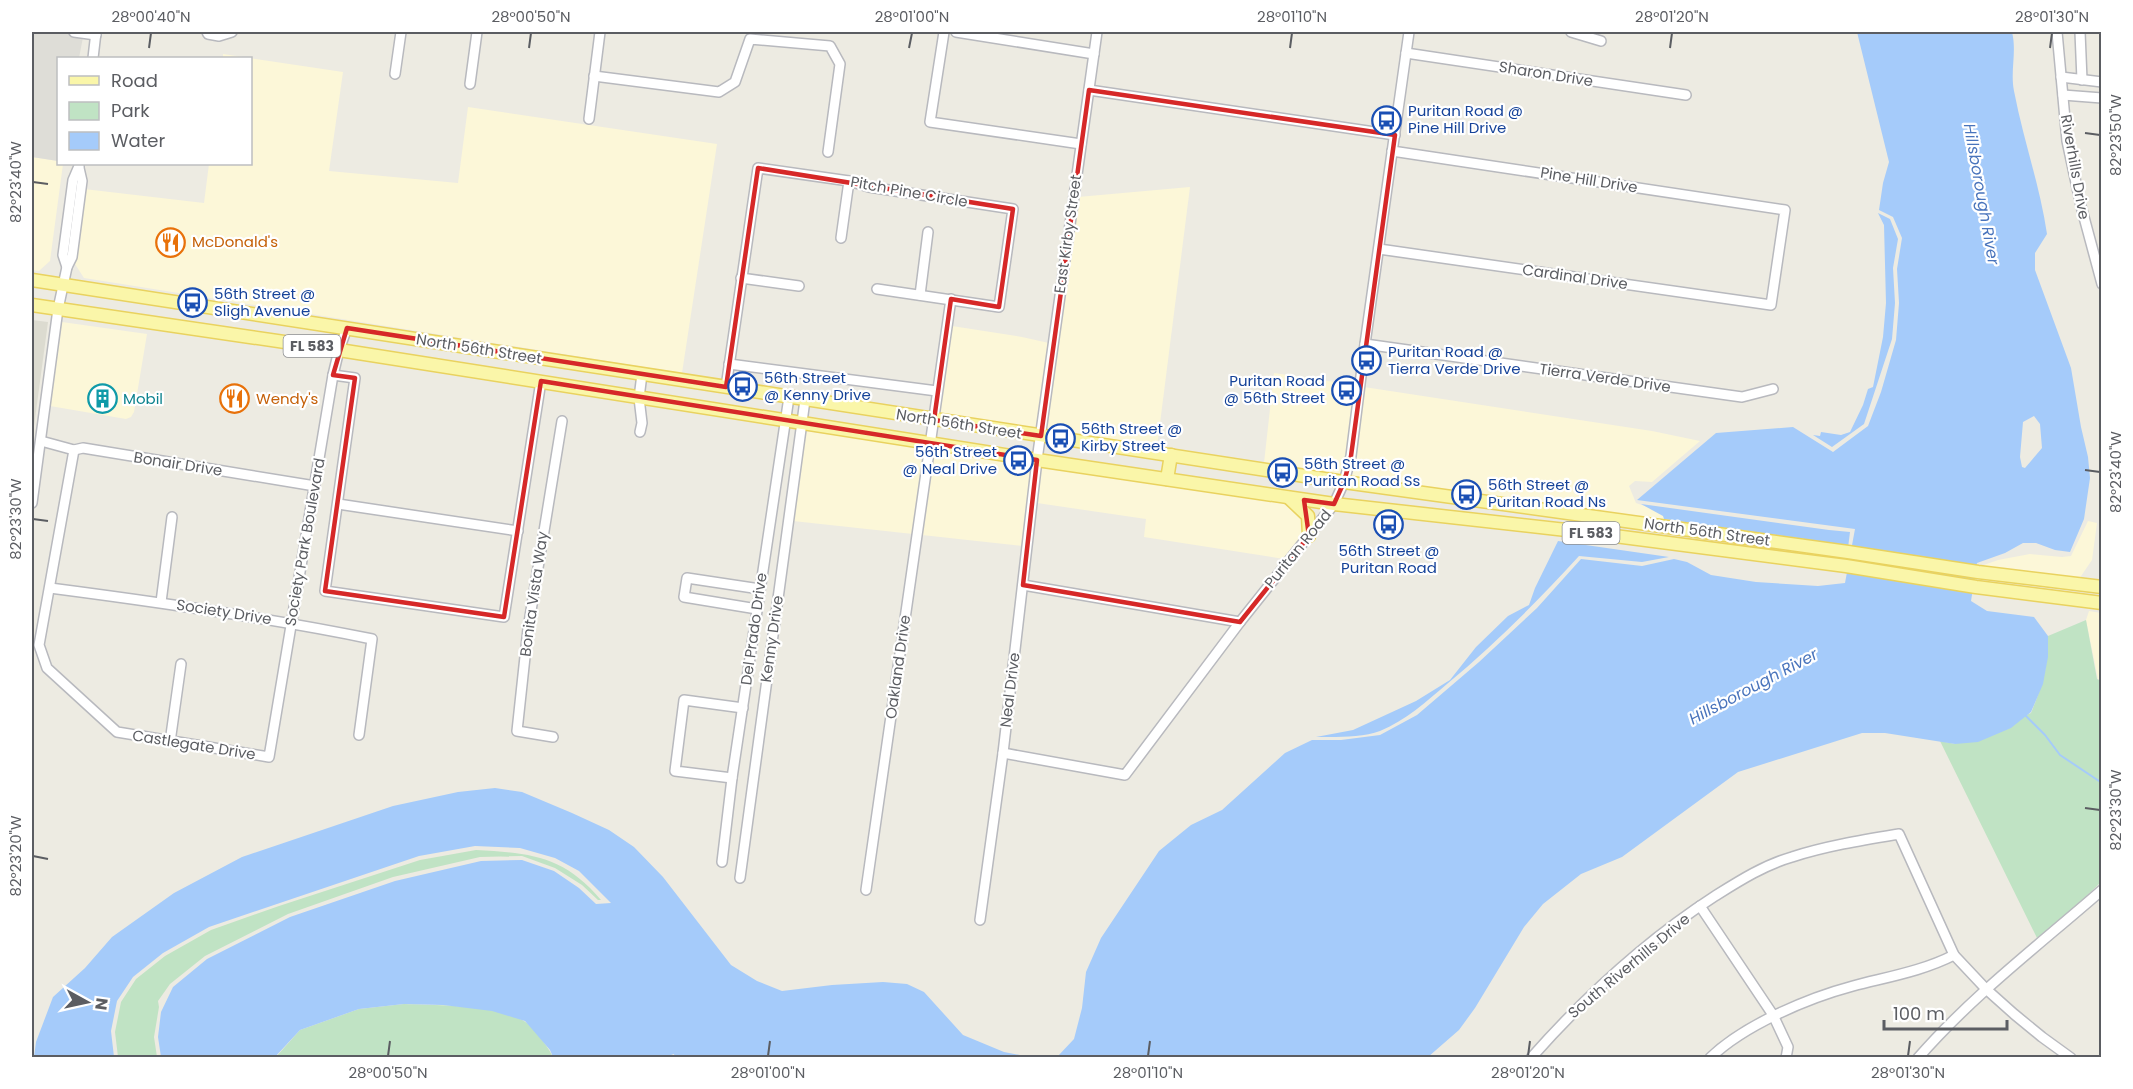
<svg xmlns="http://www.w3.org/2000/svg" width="2133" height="1089" viewBox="0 0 2133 1089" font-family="Poppins,sans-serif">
  <rect width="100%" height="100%" fill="#edebe2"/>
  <!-- commercial -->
  <g fill="#fcf7d8">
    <path d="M 223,54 L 343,72 L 329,171 L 458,183 L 468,107 L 717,144 L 682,373 L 84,278 L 75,264 L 84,189 L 204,203 L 209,164 L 250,164 L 250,58 L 223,58 Z"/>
    <path d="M 32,157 L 58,161 L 58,164 L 63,164 L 50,261 L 39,271 L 32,270 Z"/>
    <path d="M 1190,187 L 1157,447 L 1046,429 L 1078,197 Z"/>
    <path d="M 62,322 L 147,334 L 134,412 L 131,417 L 126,419 L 50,406 Z"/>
    <path d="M 952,326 L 1022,337 L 1049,343 L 1037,428 L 939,413 Z"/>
    <path d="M 1274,373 L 1355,385 L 1346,455 L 1341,475 L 1264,463 Z"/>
    <path d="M 1364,387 L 1652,431 L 1700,441 L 1652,482 L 1635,481 L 1629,486 L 1636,503 L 1653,509 L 1664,516 L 1664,519 L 1612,515 L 1350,477 L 1356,457 Z"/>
    <path d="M 805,431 L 925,448 L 913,534 L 793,521 Z"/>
    <path d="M 934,450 L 1032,464 L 1023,546 L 922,535 Z"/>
    <path d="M 1042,465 L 1286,501 L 1303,518 L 1305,530 L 1284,559 L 1144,537 L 1146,519 L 1037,503 Z"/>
    <path d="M 2088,521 L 2097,523 L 2092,560 L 2079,579 L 1981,566 L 1998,560 L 2030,554 L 2062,557 L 2071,556 Z"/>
    <path d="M 2089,611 L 2101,613 L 2101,681 L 2098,679 L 2086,620 Z"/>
  </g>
  <!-- industrial -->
  <path fill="#deddd7" d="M 32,32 L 84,32 L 79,58 L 58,58 L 58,161 L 32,157 Z"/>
  <!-- education -->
  <path fill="#dcdbd0" d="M 32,320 L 48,322 L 32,441 Z"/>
  <!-- green -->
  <g fill="#c0e3c4">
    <path d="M 2086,620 L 2097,679 L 2101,681 L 2101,882 L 2072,910 L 2037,938 L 1940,741 L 1955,744 L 2031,713 C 2043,684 2048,667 2048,636 Z"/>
    <path d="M 476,850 C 531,853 564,856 601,900 L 598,900 L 582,885 L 555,868 L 522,856 L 480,857 L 393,877 L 288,914 L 205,956 L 170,984 L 158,1001 L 159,1007 L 154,1037 L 157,1057 L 118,1057 L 115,1032 L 121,1002 L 136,979 L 165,956 L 211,930 L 279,906 L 420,860 Z"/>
    <path d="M 404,1004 C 436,1005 496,1005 524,1021 C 533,1026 549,1048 553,1057 L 275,1058 L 300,1030 L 359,1009 Z"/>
  </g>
  <!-- water -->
  <g fill="#a5cbfa" fill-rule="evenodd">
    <path d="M 1857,32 L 2012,32 C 2017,52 2010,71 2014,91 C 2023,139 2040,186 2047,234 L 2035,253 L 2035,270 L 2071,368 L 2081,427 L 2088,457 L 2090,478 L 2084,519 L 2070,552 L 2055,550 L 2036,543 L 2023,543 L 2005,553 L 1977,563 L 1971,601 L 1987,611 L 2034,617 L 2048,636 L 2048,657 L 2043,684 L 2031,712 L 2011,728 L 1978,742 L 1955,744 L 1885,733 L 1862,733 L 1738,772 L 1622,857 L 1581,874 L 1543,904 L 1524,927 L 1475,1008 L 1459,1030 L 1428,1057 L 1036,1058 L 1058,1056 L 1074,1039 L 1082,1008 L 1086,972 L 1101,938 L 1159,851 L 1191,825 L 1222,810 L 1285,753 L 1312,740 L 1341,740 L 1380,735 L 1417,715 L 1479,662 L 1537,608 L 1581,559 L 1642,566 L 1674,559 L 1687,562 L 1711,575 L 1756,582 L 1818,586 L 1845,583 L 1855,529 L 1637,500 L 1716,433 L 1793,427 L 1833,452 L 1868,426 L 1881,392 L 1896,340 L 1899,303 L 1897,269 L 1902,238 L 1893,217 L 1879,210 L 1883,183 L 1889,162 ZM 2034,416 L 2040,424 L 2042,448 L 2025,468 L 2022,467 L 2020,457 L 2023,422 Z"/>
    <path d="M 1878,213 L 1890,219 L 1898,239 L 1893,268 L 1895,303 L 1892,339 L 1864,424 L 1832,447 L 1813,435 L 1820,436 L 1821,432 L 1841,435 L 1850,432 L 1863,405 L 1868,389 L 1873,387 L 1883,337 L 1886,303 L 1884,225 Z"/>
    <path d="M 1641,504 L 1829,530 L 1850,532 L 1848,548 L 1847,545 L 1664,519 L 1663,516 Z"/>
    <path d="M 1558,541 L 1669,557 L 1642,562 L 1579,556 C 1537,602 1495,644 1447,684 C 1427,701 1405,721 1380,731 C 1362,738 1334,737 1316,737 L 1353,730 L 1416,701 L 1450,680 L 1476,647 L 1508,616 L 1529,605 L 1535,588 Z"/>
    <path d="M 495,788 L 522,792 L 572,813 L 609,830 L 634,847 L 663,877 L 731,965 L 757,981 L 782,991 L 832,985 L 883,982 L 907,984 L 924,992 L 963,1035 L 1004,1052 L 1030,1057 L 675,1058 L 674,1054 L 662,1058 L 553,1057 L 550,1050 L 525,1021 L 492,1011 L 443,1005 L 404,1004 L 359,1009 L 300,1030 L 275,1057 L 161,1057 L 158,1037 L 161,1012 L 173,987 L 207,959 L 290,917 L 395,881 L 481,861 L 522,860 L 554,871 L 579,888 L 596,904 L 611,903 L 579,871 L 555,858 L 520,848 L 475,846 L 419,856 L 209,927 L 163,953 L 133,977 L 117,1001 L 111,1031 L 114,1057 L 34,1057 L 36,1042 L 53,997 L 85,968 L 112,937 L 174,893 L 242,857 L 393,806 L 458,792 Z"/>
  </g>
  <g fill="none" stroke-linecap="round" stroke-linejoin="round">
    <!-- stream -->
    <path stroke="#a5cbfa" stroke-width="2" d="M 2026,716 L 2045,735 L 2060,755 L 2102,783"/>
    <defs>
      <g id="minor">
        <path d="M 74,32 L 96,35"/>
        <path d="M 207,32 L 208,34 L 219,36 L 232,32"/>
        <path d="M 944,32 L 930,122 L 1081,144"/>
        <path d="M 956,32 L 1094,54"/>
        <path d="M 1571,32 L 1601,41"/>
        <path d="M 2057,32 L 2067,141 L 2081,206 L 2102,284"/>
        <path d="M 2080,32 L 2082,80"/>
        <path d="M 1406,53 L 1686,95"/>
        <path d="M 93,58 L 96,32"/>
        <path d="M 395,74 L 401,32"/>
        <path d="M 594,76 L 719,92 L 735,82 L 750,39 L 830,46 L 840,64 L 828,152"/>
        <path d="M 2061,77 L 2102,82"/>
        <path d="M 470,84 L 477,32"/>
        <path d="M 1089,90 L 1395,135"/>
        <path d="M 2063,95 L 2102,98"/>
        <path d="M 589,119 L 600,32"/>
        <path d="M 841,238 L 849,181"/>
        <path d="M 1379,249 L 1771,305 L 1785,210 L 1392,151"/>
        <path d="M 67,267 L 63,255 L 73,180 L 79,166"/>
        <path d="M 741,278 L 799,286"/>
        <path d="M 920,295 L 928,232"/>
        <path d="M 1365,344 L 1742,397 L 1773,389"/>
        <path d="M 729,364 L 937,391"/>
        <path d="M 333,375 L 355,378 L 325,591 L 504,617 L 541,381"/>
        <path d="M 726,387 L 758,168 L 849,181 L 869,187 L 1013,209 L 999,307 L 877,289"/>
        <path d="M 640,432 L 642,423 L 639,398 L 642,374"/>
        <path d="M 41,441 L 74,450 L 83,448 L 315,486"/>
        <path d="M 74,450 L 39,645 L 47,668 L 117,732 L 269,757 L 333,375 L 339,350 L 347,328"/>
        <path d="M 32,503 L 58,309 L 67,267 L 72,257 L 82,181 L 79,168"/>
        <path d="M 338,504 L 518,531"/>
        <path d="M 1023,585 L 1240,622"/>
        <path d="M 50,588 C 158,602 265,617 372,639 L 359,735"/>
        <path d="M 161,602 L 172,517"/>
        <path d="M 757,609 L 684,597 L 687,578 L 760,589"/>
        <path d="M 553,737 L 517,731 L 528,629 L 562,421"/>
        <path d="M 170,742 L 181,664"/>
        <path d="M 1003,753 L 1125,775 L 1240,622 L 1334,504 L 1344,482 L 1351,456 L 1365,344 L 1409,32"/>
        <path d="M 732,778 L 675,771 L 684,700 L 743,708"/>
        <path d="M 722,862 L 732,778 L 789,397"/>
        <path d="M 740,878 L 805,400"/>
        <path d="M 866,890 L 951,299"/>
        <path d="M 1700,906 L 1773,1015 L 1788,1047 L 1786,1058"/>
        <path d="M 980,920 L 1003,753 L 1037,460 L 1097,32"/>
        <path d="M 1531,1058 C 1585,997 1647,940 1715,896 C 1739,881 1764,865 1792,857 C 1826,846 1863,840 1899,834 L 1954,955 L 1986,989 L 2014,1014 L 2042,1037 L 2071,1058"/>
        <path d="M 1710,1058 C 1744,1025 1808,998 1853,986 C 1887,977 1923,971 1954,955"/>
        <path d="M 1918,1058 C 1973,995 2039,945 2102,890"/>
      </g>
      <g id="major">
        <path d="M 32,280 L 1344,482 L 1848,552 L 1978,572 L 2102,587"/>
        <path d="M 32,305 L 339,350 L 1037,460 L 1334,504 L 1584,532 L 1846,566 L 1976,587 L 2102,603"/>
        <path d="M 1167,479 L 1171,455"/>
        <path d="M 1289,498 L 1308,516 L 1309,536"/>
      </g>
    </defs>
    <!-- minor casing -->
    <use href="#minor" stroke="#b8b9be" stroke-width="12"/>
    <!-- major casing -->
    <use href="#major" stroke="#e9d25f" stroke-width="15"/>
    <!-- minor -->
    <use href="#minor" stroke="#fff" stroke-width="9"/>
    <!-- major -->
    <use href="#major" stroke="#faf6a9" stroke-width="12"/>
  </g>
  <!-- marked area -->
  <path fill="none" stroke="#d62828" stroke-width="4.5" stroke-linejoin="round" d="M 1089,90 L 1395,135 L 1351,456 L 1344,482 L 1334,504 L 1304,500 L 1309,536 L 1240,622 L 1023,585 L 1037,460 L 541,381 L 504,617 L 325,591 L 355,378 L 333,375 L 347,328 L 726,387 L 758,168 L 1013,209 L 999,307 L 951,299 L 934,420 L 1041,436 Z"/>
  <!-- ticks -->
  <path fill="none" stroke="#5b5d62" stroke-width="2" d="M 149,48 L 151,33M 529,48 L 531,33M 909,48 L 912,33M 1290,48 L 1292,33M 1670,48 L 1672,33M 2050,48 L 2052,33M 2085,133 L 2100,135M 33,182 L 48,184M 2085,470 L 2100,472M 33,519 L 48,521M 2085,808 L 2100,810M 33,856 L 48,859M 388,1056 L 390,1041M 768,1056 L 770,1041M 1148,1056 L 1150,1041M 1528,1056 L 1530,1041M 1908,1056 L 1910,1041"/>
  <!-- icons -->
  <defs>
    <symbol id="bus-ring" viewBox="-11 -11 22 22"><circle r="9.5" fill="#fff" stroke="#1a4fb4" stroke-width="1.5"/><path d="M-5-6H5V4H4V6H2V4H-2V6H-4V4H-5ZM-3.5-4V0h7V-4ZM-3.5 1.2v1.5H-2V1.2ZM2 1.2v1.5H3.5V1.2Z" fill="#1a4fb4"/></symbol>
    <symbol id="restaurant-ring" viewBox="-11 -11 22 22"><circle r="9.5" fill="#fff" stroke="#e8710a" stroke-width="1.5"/><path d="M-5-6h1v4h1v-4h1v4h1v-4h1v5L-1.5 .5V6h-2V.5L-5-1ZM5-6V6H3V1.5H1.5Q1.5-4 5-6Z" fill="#e8710a"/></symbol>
    <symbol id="building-ring" viewBox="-11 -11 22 22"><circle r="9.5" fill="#fff" stroke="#0f9aa8" stroke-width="1.5"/><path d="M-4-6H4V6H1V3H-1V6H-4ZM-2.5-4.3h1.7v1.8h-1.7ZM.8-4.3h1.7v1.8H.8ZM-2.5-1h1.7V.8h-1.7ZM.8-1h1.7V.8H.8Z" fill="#0f9aa8"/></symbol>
  </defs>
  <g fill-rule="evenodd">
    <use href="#bus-ring" x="1370" y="104" width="33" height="33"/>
    <use href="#restaurant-ring" x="154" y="226" width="33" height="33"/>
    <use href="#bus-ring" x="176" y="286" width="33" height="33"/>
    <use href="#bus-ring" x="1350" y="344" width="33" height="33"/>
    <use href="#bus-ring" x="726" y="370" width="33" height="33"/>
    <use href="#bus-ring" x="1330" y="374" width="33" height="33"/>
    <use href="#building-ring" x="86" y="382" width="33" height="33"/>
    <use href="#restaurant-ring" x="218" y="382" width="33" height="33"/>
    <use href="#bus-ring" x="1044" y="422" width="33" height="33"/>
    <use href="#bus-ring" x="1002" y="444" width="33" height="33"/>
    <use href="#bus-ring" x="1266" y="456" width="33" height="33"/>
    <use href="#bus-ring" x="1450" y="478" width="33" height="33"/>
    <use href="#bus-ring" x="1372" y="508" width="33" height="33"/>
  </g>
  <g text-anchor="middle" stroke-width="4.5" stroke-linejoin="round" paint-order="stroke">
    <!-- shield labels -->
    <g fill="#fff" stroke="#8c8e91" stroke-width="1.5">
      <rect x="283.5" y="335" width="57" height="22" rx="4.5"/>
      <rect x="1562.5" y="522" width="57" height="22" rx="4.5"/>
    </g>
    <g font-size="14" font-weight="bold" fill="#5b5d62">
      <text x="312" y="351">FL 583</text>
      <text x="1591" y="538">FL 583</text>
    </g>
    <!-- street labels -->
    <g font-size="15" fill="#5b5d62" stroke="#fff">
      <text transform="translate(1546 74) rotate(9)" y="5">Sharon Drive</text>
      <text transform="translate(2075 167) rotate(80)" y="5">Riverhills Drive</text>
      <text transform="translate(1589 180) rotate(9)" y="5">Pine Hill Drive</text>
      <text transform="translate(909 192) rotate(10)" y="5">Pitch Pine Circle</text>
      <text transform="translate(1068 234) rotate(-82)" y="5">East Kirby Street</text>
      <text transform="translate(1575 277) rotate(8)" y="5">Cardinal Drive</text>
      <text transform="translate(479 349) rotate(9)" y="5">North 56th Street</text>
      <text transform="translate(1605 378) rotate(8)" y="5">Tierra Verde Drive</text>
      <text transform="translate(959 424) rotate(9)" y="5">North 56th Street</text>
      <text transform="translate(178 464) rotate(9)" y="5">Bonair Drive</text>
      <text transform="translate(1707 532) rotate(8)" y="5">North 56th Street</text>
      <text transform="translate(305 542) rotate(-80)" y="5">Society Park Boulevard</text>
      <text transform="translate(1298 549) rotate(-51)" y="5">Puritan Road</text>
      <text transform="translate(534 594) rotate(-82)" y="5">Bonita Vista Way</text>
      <text transform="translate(224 612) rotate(9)" y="5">Society Drive</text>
      <text transform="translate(754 629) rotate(-82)" y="5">Del Prado Drive</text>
      <text transform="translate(772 639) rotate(-82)" y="5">Kenny Drive</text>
      <text transform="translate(898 667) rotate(-82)" y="5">Oakland Drive</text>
      <text transform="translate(1010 690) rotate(-83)" y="5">Neal Drive</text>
      <text transform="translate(194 745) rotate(9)" y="5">Castlegate Drive</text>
      <text transform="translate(1629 966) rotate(-40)" y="5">South Riverhills Drive</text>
    </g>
    <!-- transit labels -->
    <g font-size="15" fill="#164399" stroke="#fff" text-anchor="start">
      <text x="1408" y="116">Puritan Road @<tspan x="1408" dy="17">Pine Hill Drive</tspan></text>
      <text x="214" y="299">56th Street @<tspan x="214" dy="17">Sligh Avenue</tspan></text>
      <text x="1388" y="357">Puritan Road @<tspan x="1388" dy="17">Tierra Verde Drive</tspan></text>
      <text x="764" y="383">56th Street<tspan x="764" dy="17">@ Kenny Drive</tspan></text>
      <text x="1325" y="386" text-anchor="end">Puritan Road<tspan x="1325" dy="17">@ 56th Street</tspan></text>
      <text x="1081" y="434">56th Street @<tspan x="1081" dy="17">Kirby Street</tspan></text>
      <text x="997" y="457" text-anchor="end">56th Street<tspan x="997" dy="17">@ Neal Drive</tspan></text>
      <text x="1304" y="469">56th Street @<tspan x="1304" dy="17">Puritan Road Ss</tspan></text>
      <text x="1488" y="490">56th Street @<tspan x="1488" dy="17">Puritan Road Ns</tspan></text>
      <text x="1389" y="556" text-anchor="middle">56th Street @<tspan x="1389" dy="17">Puritan Road</tspan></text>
    </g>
    <!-- food labels -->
    <g font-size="15" fill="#c56008" stroke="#fff" text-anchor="start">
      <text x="192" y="247">McDonald's</text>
      <text x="256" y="404">Wendy's</text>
    </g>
    <!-- culture labels -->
    <g font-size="15" fill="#0d838f" stroke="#fff" text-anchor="start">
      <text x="123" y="404">Mobil</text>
    </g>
    <!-- water labels -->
    <g font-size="16" font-style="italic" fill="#4974bc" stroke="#fff">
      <text transform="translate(1982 194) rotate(80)" y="6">Hillsborough River</text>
      <text transform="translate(1753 686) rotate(-28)" y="6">Hillsborough River</text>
    </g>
  </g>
  <!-- border -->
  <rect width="2133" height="1089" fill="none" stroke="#ffffff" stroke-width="66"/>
  <!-- legend -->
  <rect x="57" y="57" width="195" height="108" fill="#ffffff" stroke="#bdbec0" stroke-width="1.5"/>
  <rect x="69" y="76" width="30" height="9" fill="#faf6a9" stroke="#bdbec0" stroke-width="1.5"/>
  <text x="111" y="87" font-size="18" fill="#5b5d62">Road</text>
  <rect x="69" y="102" width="30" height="18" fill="#c0e3c4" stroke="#bdbec0" stroke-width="1.5"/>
  <text x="111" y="117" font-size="18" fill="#5b5d62">Park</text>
  <rect x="69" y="132" width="30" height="18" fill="#a5cbfa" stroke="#bdbec0" stroke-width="1.5"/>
  <text x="111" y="147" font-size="18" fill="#5b5d62">Water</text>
  <!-- north arrow -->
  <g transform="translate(87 1002) rotate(98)" stroke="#ffffff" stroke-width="4.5" paint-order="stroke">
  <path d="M0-4.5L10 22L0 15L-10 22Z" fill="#5b5d62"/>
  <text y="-9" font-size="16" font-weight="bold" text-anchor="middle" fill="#5b5d62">N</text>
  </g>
  <!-- scale -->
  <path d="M1884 1020v9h123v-9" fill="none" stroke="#5b5d62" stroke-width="3"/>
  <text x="1893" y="1020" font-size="18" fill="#5b5d62" stroke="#ffffff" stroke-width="4.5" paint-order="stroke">100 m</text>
  <rect x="33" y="33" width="2067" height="1023" fill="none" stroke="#5b5d62" stroke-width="2"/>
  <g font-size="15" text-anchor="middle" fill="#5b5d62">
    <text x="151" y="22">28°00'40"N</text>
    <text x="531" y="22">28°00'50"N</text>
    <text x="912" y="22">28°01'00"N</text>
    <text x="1292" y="22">28°01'10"N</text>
    <text x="1672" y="22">28°01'20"N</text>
    <text x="2052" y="22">28°01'30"N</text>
    <text transform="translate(2116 135) rotate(-90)" y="5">82°23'50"W</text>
    <text transform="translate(16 182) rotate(-90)" y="5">82°23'40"W</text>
    <text transform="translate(2116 472) rotate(-90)" y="5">82°23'40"W</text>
    <text transform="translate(16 519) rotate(-90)" y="5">82°23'30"W</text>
    <text transform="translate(2116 810) rotate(-90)" y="5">82°23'30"W</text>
    <text transform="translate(16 856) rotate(-90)" y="5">82°23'20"W</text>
    <text x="388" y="1078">28°00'50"N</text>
    <text x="768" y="1078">28°01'00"N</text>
    <text x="1148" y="1078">28°01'10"N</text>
    <text x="1528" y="1078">28°01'20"N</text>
    <text x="1908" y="1078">28°01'30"N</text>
  </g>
</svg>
